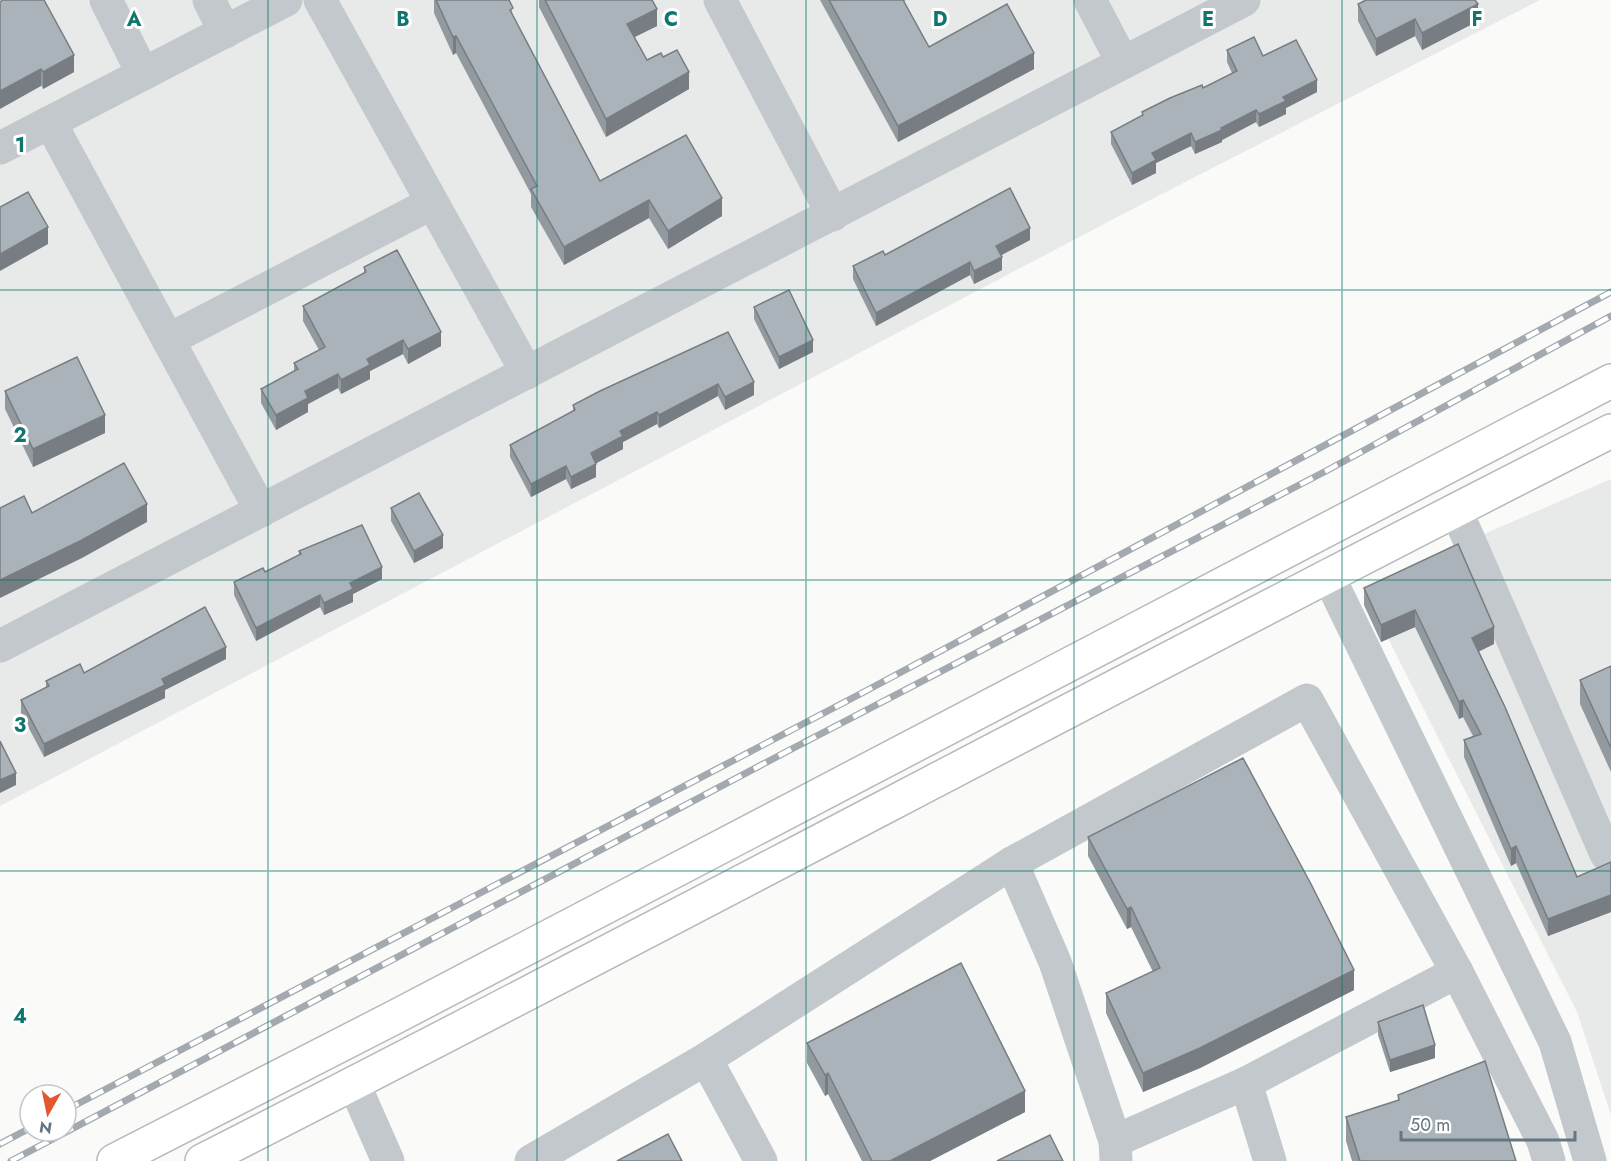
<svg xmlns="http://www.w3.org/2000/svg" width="1611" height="1161" viewBox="0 0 1611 1161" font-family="Jost,sans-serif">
  <rect width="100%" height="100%" fill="#fafaf8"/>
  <!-- built -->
  <g fill="#e8e9e9">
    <path d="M 0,0 L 1540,0 L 1121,215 L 0,806 Z"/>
    <path d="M 1611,479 L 1611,1115 L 1577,1012 L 1362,587 Z"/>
  </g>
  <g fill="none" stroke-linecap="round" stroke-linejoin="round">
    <defs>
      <g id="major">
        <path d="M 114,1161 L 397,1016 L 1611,381"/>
        <path d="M 202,1161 C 674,921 1139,670 1611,431"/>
      </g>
    </defs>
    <!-- major casing -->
    <use href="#major" stroke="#b5babe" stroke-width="36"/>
    <!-- minor -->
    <g stroke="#c3c8cc" stroke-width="33">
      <path d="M 106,0 L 143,74"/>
      <path d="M 209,0 L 225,32"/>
      <path d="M 320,0 L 527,373"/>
      <path d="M 720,0 L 833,215"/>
      <path d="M 1090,0 L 1123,63"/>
      <path d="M 50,122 L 261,511"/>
      <path d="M 0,148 L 286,0"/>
      <path d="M 168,340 L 432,203"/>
      <path d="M 1456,510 L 1606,854 L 1611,852"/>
      <path d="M 1328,575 L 1555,1042 L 1590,1161"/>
      <path d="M 0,646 L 1244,0"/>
      <path d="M 1012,863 L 1055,962 L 1115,1141 L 1116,1161"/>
      <path d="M 706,1059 L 761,1161"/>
      <path d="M 1246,1083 L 1270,1161"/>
      <path d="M 354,1084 L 388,1161"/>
      <path d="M 1115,1141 L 1246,1083 L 1457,972"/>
      <path d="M 531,1161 L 706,1059 L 1012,863 L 1307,700 L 1457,972 L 1543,1141 L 1549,1161"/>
    </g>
    <!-- major -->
    <use href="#major" stroke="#fff" stroke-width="33"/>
    <defs>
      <g id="rail">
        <path d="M 66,1110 L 862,693 L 1611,292"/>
        <path d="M 0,1144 L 30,1128"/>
        <path d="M 11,1161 L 784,753 L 1326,471 L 1611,316"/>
      </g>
    </defs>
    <!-- rail casing -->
    <use href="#rail" stroke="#a2aab0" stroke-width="7"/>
    <!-- rail -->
    <use href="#rail" stroke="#fff" stroke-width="4.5" stroke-dasharray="14" stroke-linecap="butt"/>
  </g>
  <!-- wall -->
  <g fill="#929a9f">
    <path d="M 434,0 L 509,0 L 513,16 L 600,181 L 722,216 L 668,249 L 649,218 L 564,265 L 531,207 L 531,194 L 456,53 L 453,55 L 434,13 Z"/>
    <path d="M 539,0 L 652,0 L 657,26 L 634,37 L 647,60 L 663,57 L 689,89 L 606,137 L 539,7 Z"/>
    <path d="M 820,0 L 906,0 L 904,1 L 929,47 L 1034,69 L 898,142 Z"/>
    <path d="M 0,2 L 74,72 L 43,89 Z"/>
    <path d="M 1358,4 L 1478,21 L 1422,50 L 1415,36 L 1376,56 L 1358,21 Z"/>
    <path d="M 1227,50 L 1263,56 L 1317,92 L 1286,108 L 1286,114 L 1259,127 L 1256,122 L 1222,140 L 1222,142 L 1195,154 L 1191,146 L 1156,163 L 1156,173 L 1132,185 L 1111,144 L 1111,132 L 1142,116 L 1142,112 L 1203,88 L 1232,73 L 1227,62 Z"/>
    <path d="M 1030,240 L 1001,255 L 1002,270 L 974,284 L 970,275 L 876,326 L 853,279 L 853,266 L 885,255 Z"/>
    <path d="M 364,267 L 441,346 L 408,364 L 403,354 L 370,371 L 370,379 L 341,394 L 338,388 L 308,404 L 308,412 L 276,430 L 261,403 L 261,389 L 294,371 L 294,363 L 319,350 L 303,321 L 303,306 L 364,273 Z"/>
    <path d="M 754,307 L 813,352 L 779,369 L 754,319 Z"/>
    <path d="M 728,332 L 754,395 L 725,410 L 718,396 L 659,428 L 657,424 L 623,442 L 623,449 L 596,463 L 596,477 L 571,489 L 566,479 L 531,497 L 510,457 L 510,445 L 573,412 L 573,405 Z"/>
    <path d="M 5,391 L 105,433 L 33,467 L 5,409 Z"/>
    <path d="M 391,508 L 443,548 L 414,563 L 391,521 Z"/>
    <path d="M 299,551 L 382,579 L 353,594 L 353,602 L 324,615 L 320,607 L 256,641 L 234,595 L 234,582 L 265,572 L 299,555 Z"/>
    <path d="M 1364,588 L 1494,644 L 1479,651 L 1577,877 L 1611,862 L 1611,912 L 1548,936 L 1516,863 L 1511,866 L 1464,757 L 1464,740 L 1473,736 L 1463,717 L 1459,719 L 1415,627 L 1381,642 L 1364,605 Z"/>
    <path d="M 226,659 L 165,690 L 165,698 L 44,757 L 21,713 L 21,700 L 46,688 L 46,681 L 84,673 Z"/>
    <path d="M 1611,666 L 1611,772 L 1580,704 L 1580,680 Z"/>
    <path d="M 1088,837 L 1354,990 L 1200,1068 L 1143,1092 L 1106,1013 L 1106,993 L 1153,972 L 1131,927 L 1127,929 L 1088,856 Z"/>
    <path d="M 1378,1022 L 1435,1058 L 1390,1072 L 1378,1035 Z"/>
    <path d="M 807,1043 L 1025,1112 L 930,1161 L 862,1161 L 828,1094 L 825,1096 L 807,1063 Z"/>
    <path d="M 1398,1095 L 1516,1161 L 1352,1161 L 1346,1141 L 1346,1117 L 1398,1100 Z"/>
  </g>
  <!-- shaded-wall -->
  <g fill="#777d82">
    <path d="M 1478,4 L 1478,21 L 1422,50 L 1422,33 Z"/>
    <path d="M 657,9 L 657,26 L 627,41 L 627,24 Z"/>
    <path d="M 1415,19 L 1415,36 L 1376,56 L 1376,39 Z"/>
    <path d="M 456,36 L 456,53 L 453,55 L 453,37 Z"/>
    <path d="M 1034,53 L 1034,69 L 898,142 L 898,126 Z"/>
    <path d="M 74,55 L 74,72 L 43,89 L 43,72 Z"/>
    <path d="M 41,69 L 41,86 L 0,109 L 0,91 Z"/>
    <path d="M 689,72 L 689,89 L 606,137 L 606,119 Z"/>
    <path d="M 1317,80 L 1317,92 L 1286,108 L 1286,114 L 1259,127 L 1259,114 L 1283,97 Z"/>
    <path d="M 1256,110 L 1256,122 L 1222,140 L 1222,142 L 1195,154 L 1195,142 Z"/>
    <path d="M 1191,133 L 1191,146 L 1156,163 L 1156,173 L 1132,185 L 1132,173 L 1152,153 Z"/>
    <path d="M 722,198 L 722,216 L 668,249 L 668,231 Z"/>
    <path d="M 649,200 L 649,218 L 564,265 L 564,247 Z"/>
    <path d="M 48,227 L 48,244 L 0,271 L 0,254 Z"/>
    <path d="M 1030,228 L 1030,240 L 996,258 L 996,246 Z"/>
    <path d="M 1002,257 L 1002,270 L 974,284 L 974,271 Z"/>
    <path d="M 970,262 L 970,275 L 876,326 L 876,313 Z"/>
    <path d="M 441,332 L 441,346 L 408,364 L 408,349 Z"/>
    <path d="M 403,340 L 403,354 L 370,371 L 370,379 L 341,394 L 341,380 L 367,359 Z"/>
    <path d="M 813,340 L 813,352 L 779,369 L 779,357 Z"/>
    <path d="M 338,374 L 338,388 L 308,404 L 308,412 L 276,430 L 276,415 L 305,391 Z"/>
    <path d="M 754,382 L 754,395 L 725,410 L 725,397 Z"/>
    <path d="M 718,384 L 718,396 L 659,428 L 659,415 Z"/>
    <path d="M 657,412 L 657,424 L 623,442 L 623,449 L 591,466 L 591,453 L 620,431 Z"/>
    <path d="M 105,415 L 105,433 L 33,467 L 33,449 Z"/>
    <path d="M 596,464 L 596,477 L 571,489 L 571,477 Z"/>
    <path d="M 566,466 L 566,479 L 531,497 L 531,484 Z"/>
    <path d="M 147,504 L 147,522 L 82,558 L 0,598 L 0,580 Z"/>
    <path d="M 443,535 L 443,548 L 414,563 L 414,551 Z"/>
    <path d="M 382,567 L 382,579 L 353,594 L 353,602 L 324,615 L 324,603 L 350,583 Z"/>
    <path d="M 320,595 L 320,607 L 256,641 L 256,628 Z"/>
    <path d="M 1415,610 L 1415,627 L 1381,642 L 1381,625 Z"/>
    <path d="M 1494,627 L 1494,644 L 1472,655 L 1472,638 Z"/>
    <path d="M 226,647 L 226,659 L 165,690 L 165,698 L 44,757 L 44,744 L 162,679 Z"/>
    <path d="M 1463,700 L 1463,717 L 1459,719 L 1459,702 Z"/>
    <path d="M 16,773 L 16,785 L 0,793 L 0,780 Z"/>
    <path d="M 1516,846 L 1516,863 L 1511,866 L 1511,849 Z"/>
    <path d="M 1611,895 L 1611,912 L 1548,936 L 1548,919 Z"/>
    <path d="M 1131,907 L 1131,927 L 1127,929 L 1127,909 Z"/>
    <path d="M 1354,970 L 1354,990 L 1200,1068 L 1143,1092 L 1143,1073 Z"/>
    <path d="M 1435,1045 L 1435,1058 L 1390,1072 L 1390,1060 Z"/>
    <path d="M 828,1073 L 828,1094 L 825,1096 L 825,1075 Z"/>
    <path d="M 1025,1091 L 1025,1112 L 930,1161 L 890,1161 Z"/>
  </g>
  <!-- building -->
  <g fill="#aab3b9" stroke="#777d82" stroke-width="1.5">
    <path d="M 3,0 L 44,0 L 74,55 L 43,72 L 41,69 L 0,91 L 0,2 Z"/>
    <path d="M 436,0 L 509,0 L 513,8 L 510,10 L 600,181 L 686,135 L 722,198 L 668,231 L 649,200 L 564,247 L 531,189 L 537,186 L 456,36 L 453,37 Z"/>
    <path d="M 545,0 L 652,0 L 657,9 L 627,24 L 647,60 L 661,53 L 663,57 L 677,50 L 689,72 L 606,119 Z"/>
    <path d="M 829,0 L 903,0 L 929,47 L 1007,4 L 1034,53 L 898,126 Z"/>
    <path d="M 1366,0 L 1475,0 L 1478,4 L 1422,33 L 1415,19 L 1376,39 L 1358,4 Z"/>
    <path d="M 1254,37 L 1263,56 L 1296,40 L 1317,80 L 1283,97 L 1286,101 L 1259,114 L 1256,110 L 1221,128 L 1222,130 L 1195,142 L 1191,133 L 1152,153 L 1156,160 L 1132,173 L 1111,132 L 1143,115 L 1142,112 L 1170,98 L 1202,85 L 1203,88 L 1237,71 L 1227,50 Z"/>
    <path d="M 1010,188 L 1030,228 L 996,246 L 1002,257 L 974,271 L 970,262 L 876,313 L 853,266 L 883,251 L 885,255 Z"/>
    <path d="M 28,192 L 48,227 L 0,254 L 0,207 Z"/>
    <path d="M 397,250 L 441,332 L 408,349 L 403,340 L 367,359 L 370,365 L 341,380 L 338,374 L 305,391 L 308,398 L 276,415 L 261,389 L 298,369 L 294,363 L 325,347 L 303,306 L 366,272 L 364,267 Z"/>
    <path d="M 789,290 L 813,340 L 779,357 L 754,307 Z"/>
    <path d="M 728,332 L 754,382 L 725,397 L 718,384 L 659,415 L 657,412 L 620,431 L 623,436 L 591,453 L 596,464 L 571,477 L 566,466 L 531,484 L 510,445 L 575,410 L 573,405 L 600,391 Z"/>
    <path d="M 77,357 L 105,415 L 33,449 L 5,391 Z"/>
    <path d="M 124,463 L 147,504 L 82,540 L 0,580 L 0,508 L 24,496 L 32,513 Z"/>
    <path d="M 419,493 L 443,535 L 414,551 L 391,508 Z"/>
    <path d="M 362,525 L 382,567 L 350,583 L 353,589 L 324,603 L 320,595 L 256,628 L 234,582 L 263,568 L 265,572 L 301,554 L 299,551 Z"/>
    <path d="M 1458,544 L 1494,627 L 1472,638 L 1505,707 L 1577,877 L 1611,862 L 1611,895 L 1548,919 L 1516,846 L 1511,849 L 1464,740 L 1481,734 L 1463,700 L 1459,702 L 1415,610 L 1381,625 L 1364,588 Z"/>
    <path d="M 205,607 L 226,647 L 162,679 L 165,685 L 44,744 L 21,700 L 49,686 L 46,681 L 80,664 L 84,673 Z"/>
    <path d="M 1611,666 L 1611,748 L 1580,680 Z"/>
    <path d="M 0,741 L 16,773 L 0,780 Z"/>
    <path d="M 1243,758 L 1311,884 L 1354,970 L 1200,1048 L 1143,1073 L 1106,993 L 1160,968 L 1131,907 L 1127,909 L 1088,837 Z"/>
    <path d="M 961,963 L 1025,1091 L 890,1161 L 872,1161 L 828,1073 L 825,1075 L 807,1043 Z"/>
    <path d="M 1423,1005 L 1435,1045 L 1390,1060 L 1378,1022 Z"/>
    <path d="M 1485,1061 L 1516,1161 L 1360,1161 L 1346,1117 L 1399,1100 L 1398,1095 Z"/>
    <path d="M 668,1134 L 682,1161 L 617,1161 Z"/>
    <path d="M 1050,1135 L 1063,1161 L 997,1161 Z"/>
  </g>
  <!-- grid -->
  <path fill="none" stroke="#0f766e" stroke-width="1.5" stroke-opacity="0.55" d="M 268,0 L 268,1161M 537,0 L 537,1161M 806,0 L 806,1161M 1074,0 L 1074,1161M 1342,0 L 1342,1161M 0,290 L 1611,290M 0,580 L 1611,580M 0,871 L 1611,871"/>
  <g font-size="20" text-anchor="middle" font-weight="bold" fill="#0f766e" stroke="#fff" stroke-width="6" stroke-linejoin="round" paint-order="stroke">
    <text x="134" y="26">A</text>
    <text x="403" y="26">B</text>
    <text x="671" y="26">C</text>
    <text x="940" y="26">D</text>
    <text x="1208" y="26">E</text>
    <text x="1477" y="26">F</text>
    <text x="20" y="152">1</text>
    <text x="20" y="442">2</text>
    <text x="20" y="732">3</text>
    <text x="20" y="1023">4</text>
  </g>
  <!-- north arrow -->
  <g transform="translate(48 1113) rotate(189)"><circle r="28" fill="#ffffff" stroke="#c1c8cd" stroke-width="1.5"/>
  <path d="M0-4.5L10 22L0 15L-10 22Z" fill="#e4572e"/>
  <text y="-9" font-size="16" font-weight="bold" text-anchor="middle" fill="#657683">N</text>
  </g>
  <!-- scale -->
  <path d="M1401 1131v9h174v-9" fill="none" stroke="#657683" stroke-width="3"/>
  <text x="1410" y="1131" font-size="18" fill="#657683" stroke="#ffffff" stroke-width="4.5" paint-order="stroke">50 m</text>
</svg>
